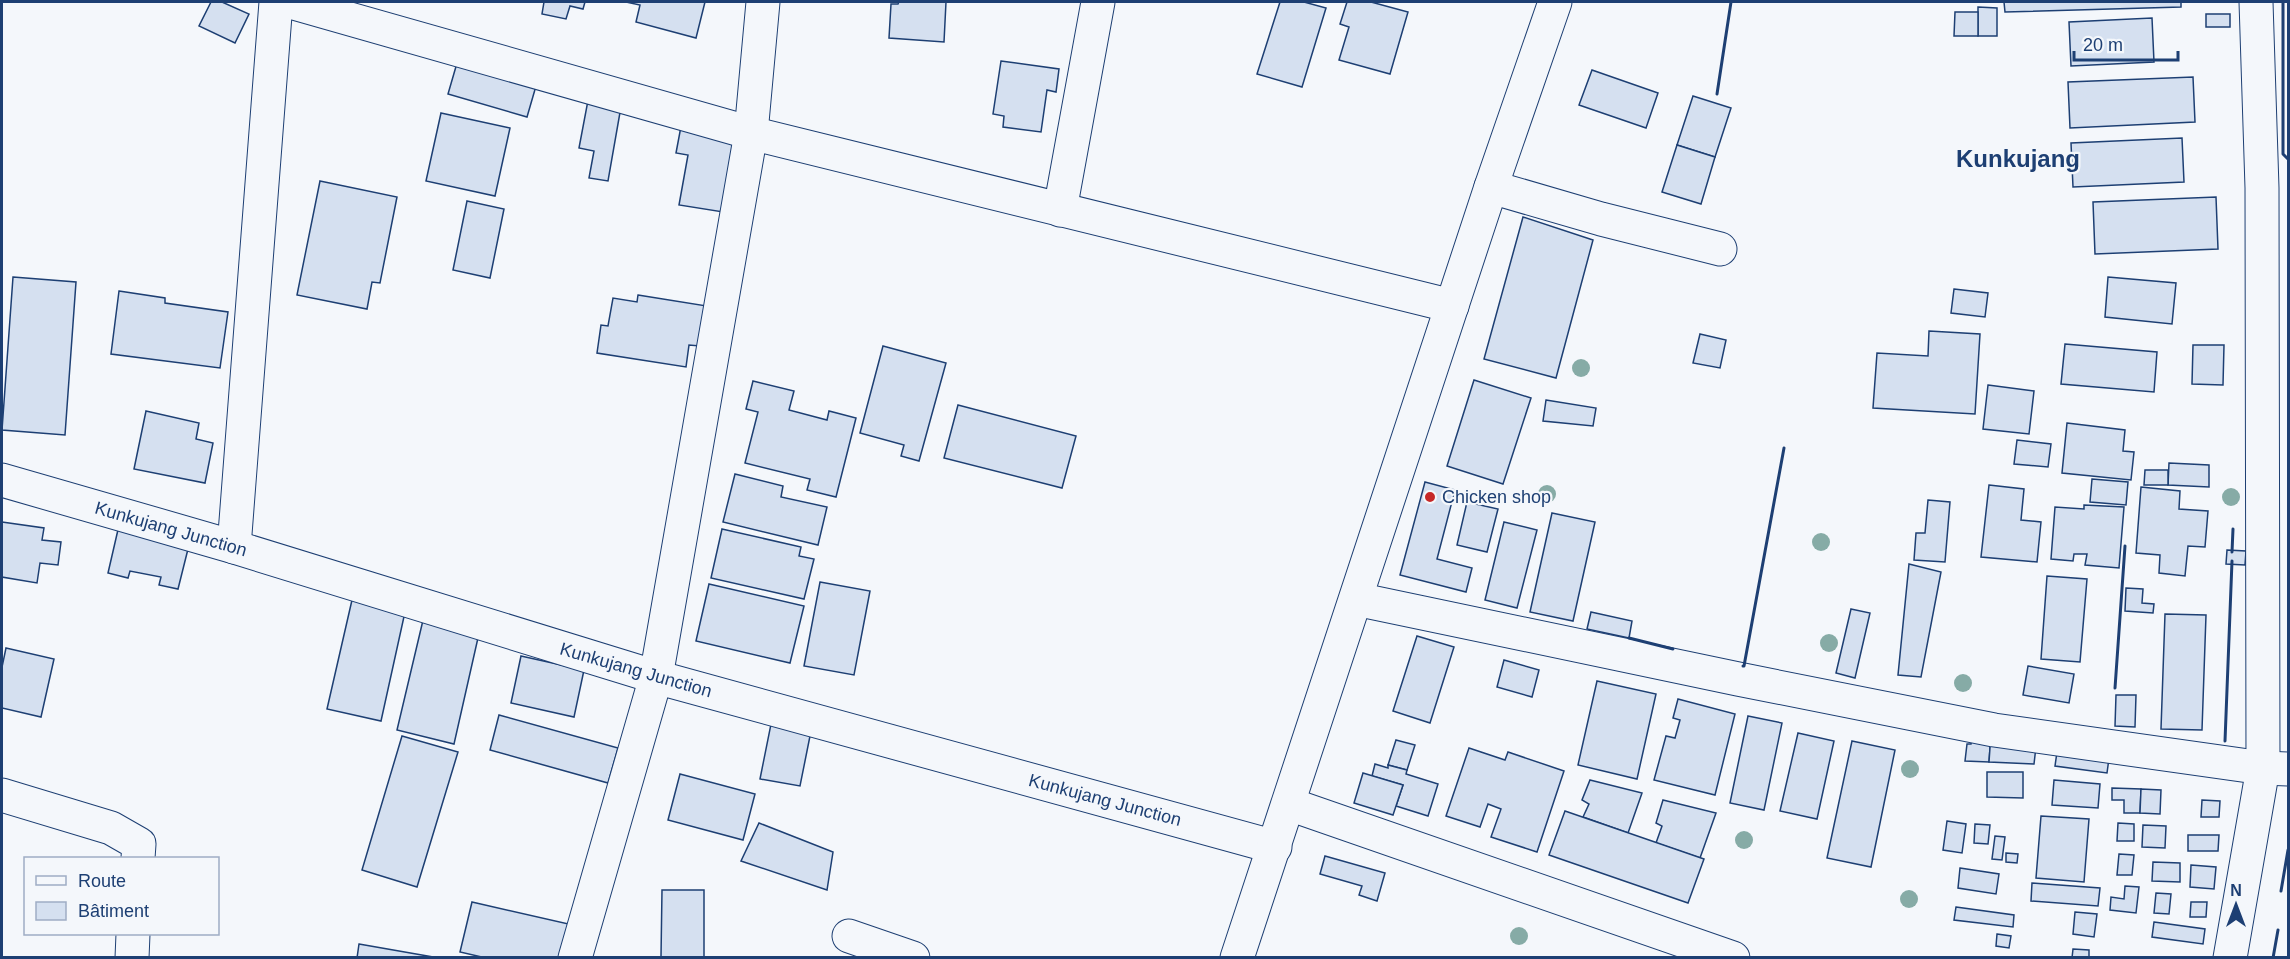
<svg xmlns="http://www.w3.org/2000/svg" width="2290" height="959" viewBox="0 0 2290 959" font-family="Arial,sans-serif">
  <rect width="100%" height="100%" fill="#f4f7fb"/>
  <!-- building -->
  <g fill="#d5e0f0" stroke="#1d3f73" stroke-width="1.5">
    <path d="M 211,2 L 222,2 L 249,14 L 235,43 L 199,26 Z"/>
    <path d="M 544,2 L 585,2 L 583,9 L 570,6 L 566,19 L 542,14 Z"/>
    <path d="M 626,2 L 705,2 L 696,38 L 636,22 L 640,5 Z"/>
    <path d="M 899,2 L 946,2 L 944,42 L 889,38 L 891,4 L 898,4 Z"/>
    <path d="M 1280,2 L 1304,2 L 1326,8 L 1302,87 L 1257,74 Z"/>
    <path d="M 1347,2 L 1371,2 L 1408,12 L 1390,74 L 1339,60 L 1349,27 L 1340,24 Z"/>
    <path d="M 2004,2 L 2181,2 L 2181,7 L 2005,12 Z"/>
    <path d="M 1978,7 L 1997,8 L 1997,36 L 1978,36 Z"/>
    <path d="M 1955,12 L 1978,12 L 1978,36 L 1954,36 Z"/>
    <rect x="2206" y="14" width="24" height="13"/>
    <path d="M 2152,18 L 2154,62 L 2071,66 L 2069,22 Z"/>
    <path d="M 1001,61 L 1059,69 L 1056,92 L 1047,90 L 1041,132 L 1003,127 L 1004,116 L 993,114 Z"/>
    <path d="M 457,63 L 536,86 L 527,117 L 448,94 Z"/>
    <path d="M 1592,70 L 1658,93 L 1646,128 L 1579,105 Z"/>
    <path d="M 2193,77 L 2195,122 L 2070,128 L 2068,82 Z"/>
    <path d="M 589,95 L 622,101 L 608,181 L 589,178 L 594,151 L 579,148 Z"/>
    <path d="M 1693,96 L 1731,108 L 1715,157 L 1677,145 Z"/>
    <path d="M 441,113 L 510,128 L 495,196 L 426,181 Z"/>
    <path d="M 682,121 L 737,130 L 723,212 L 679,205 L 688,155 L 676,153 Z"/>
    <path d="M 2182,138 L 2184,182 L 2073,187 L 2071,143 Z"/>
    <path d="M 1677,145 L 1715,157 L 1701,204 L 1662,192 Z"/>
    <path d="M 320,181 L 397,197 L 380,283 L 372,282 L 367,309 L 297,295 Z"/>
    <path d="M 2216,197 L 2218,249 L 2095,254 L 2093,202 Z"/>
    <path d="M 467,201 L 504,209 L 490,278 L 453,270 Z"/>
    <path d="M 1523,217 L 1593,240 L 1556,378 L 1484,359 Z"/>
    <path d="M 13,277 L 76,282 L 65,435 L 2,430 Z"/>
    <path d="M 2108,277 L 2176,283 L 2172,324 L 2105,317 Z"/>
    <path d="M 1954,289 L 1988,293 L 1985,317 L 1951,313 Z"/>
    <path d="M 119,291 L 165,298 L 165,303 L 228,312 L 220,368 L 111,354 Z"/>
    <path d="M 638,295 L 707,306 L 700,346 L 689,345 L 686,367 L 597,353 L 601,325 L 608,326 L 613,298 L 637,302 Z"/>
    <path d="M 1929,331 L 1980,334 L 1975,414 L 1873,408 L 1877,353 L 1928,356 Z"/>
    <path d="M 1700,334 L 1726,340 L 1720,368 L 1693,363 Z"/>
    <path d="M 2065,344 L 2157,352 L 2154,392 L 2061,384 Z"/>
    <path d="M 2193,345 L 2224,345 L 2223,385 L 2192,384 Z"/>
    <path d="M 883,346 L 946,363 L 919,461 L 901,456 L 904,445 L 860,433 Z"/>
    <path d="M 1474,380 L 1531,398 L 1503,484 L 1447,466 Z"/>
    <path d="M 753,381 L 794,391 L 789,410 L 827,420 L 829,411 L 856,418 L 836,497 L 807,490 L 810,479 L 745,463 L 758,412 L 746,409 Z"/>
    <path d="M 1988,385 L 2034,391 L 2029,434 L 1983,429 Z"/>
    <path d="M 1546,400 L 1596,408 L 1593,426 L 1543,421 Z"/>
    <path d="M 958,405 L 1076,436 L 1062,488 L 944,458 Z"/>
    <path d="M 146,411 L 199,423 L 196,439 L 213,443 L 205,483 L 134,469 Z"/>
    <path d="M 2067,423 L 2125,430 L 2123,451 L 2134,452 L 2131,480 L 2062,473 Z"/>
    <path d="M 2017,440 L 2051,444 L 2048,467 L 2014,464 Z"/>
    <path d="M 2169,463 L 2209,465 L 2209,487 L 2168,485 Z"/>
    <path d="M 2145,470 L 2168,470 L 2168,485 L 2144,485 Z"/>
    <path d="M 735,474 L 783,486 L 781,497 L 827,507 L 818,545 L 723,522 Z"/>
    <path d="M 2092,479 L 2128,482 L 2126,505 L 2090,502 Z"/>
    <path d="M 1425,482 L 1455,490 L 1437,559 L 1472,568 L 1466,592 L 1400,575 Z"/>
    <path d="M 1989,485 L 2024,489 L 2021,520 L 2041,522 L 2037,562 L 1981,557 Z"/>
    <path d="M 2141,487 L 2180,491 L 2179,509 L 2208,511 L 2205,547 L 2188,546 L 2185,576 L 2159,573 L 2160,555 L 2136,553 Z"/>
    <path d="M 1928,500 L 1950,502 L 1945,562 L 1914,560 L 1916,533 L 1925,533 Z"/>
    <path d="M 1467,502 L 1498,509 L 1487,552 L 1457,545 Z"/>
    <path d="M 2084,505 L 2124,507 L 2119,568 L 2085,565 L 2087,554 L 2074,554 L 2073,561 L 2051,559 L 2055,507 L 2084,509 Z"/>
    <path d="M 1552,513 L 1595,522 L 1573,621 L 1530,612 Z"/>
    <path d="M 120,521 L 191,537 L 178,589 L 159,585 L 161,577 L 130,571 L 128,578 L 108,573 Z"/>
    <path d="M 2,522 L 44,528 L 42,540 L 61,542 L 58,565 L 40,563 L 37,583 L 2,577 Z"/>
    <path d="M 1504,522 L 1537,530 L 1517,608 L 1485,600 Z"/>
    <path d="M 722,529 L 801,547 L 799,556 L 814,559 L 804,599 L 711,578 Z"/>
    <path d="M 2227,550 L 2246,551 L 2245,565 L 2226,564 Z"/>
    <path d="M 1909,564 L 1941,572 L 1921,677 L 1898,675 Z"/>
    <path d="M 2047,576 L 2087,579 L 2080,662 L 2041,659 Z"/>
    <path d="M 820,582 L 870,591 L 854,675 L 804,666 Z"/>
    <path d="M 709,584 L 804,606 L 790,663 L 696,641 Z"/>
    <path d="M 2126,588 L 2143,589 L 2142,603 L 2154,604 L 2153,613 L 2125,611 Z"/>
    <path d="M 352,600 L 405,612 L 381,721 L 327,709 Z"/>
    <path d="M 1851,609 L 1870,613 L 1855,678 L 1836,673 Z"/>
    <path d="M 1591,612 L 1632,621 L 1629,638 L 1587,629 Z"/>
    <path d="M 2165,614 L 2206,615 L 2202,730 L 2161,729 Z"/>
    <path d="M 424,616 L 480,629 L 454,744 L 397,730 Z"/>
    <path d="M 1417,636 L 1454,647 L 1430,723 L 1393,711 Z"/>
    <path d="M 6,648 L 54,659 L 41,717 L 2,708 L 2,667 Z"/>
    <path d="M 521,656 L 584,670 L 574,717 L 511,703 Z"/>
    <path d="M 1504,660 L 1539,670 L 1532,697 L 1497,687 Z"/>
    <path d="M 2028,666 L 2074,674 L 2069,703 L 2023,695 Z"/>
    <path d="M 1597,681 L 1656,694 L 1637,779 L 1578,765 Z"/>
    <path d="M 2116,695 L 2136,695 L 2135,727 L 2115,726 Z"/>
    <path d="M 1678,699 L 1735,714 L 1715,795 L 1654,780 L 1666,736 L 1675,738 L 1680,720 L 1673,718 Z"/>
    <path d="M 773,714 L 813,721 L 800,786 L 760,779 Z"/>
    <path d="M 499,715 L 618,748 L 608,783 L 490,750 Z"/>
    <path d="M 1748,716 L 1782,723 L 1764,810 L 1730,803 Z"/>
    <path d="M 1973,731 L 1991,733 L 1989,762 L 1965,761 L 1967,744 L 1971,744 Z"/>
    <path d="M 1798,733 L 1834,741 L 1817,819 L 1780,811 Z"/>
    <path d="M 1991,733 L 2037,738 L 2034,764 L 1989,762 Z"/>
    <path d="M 402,736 L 458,752 L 417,887 L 362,870 Z"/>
    <path d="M 1396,740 L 1415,745 L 1407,770 L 1388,765 Z"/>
    <path d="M 1852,741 L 1895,750 L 1871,867 L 1827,858 Z"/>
    <path d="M 2058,745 L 2110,751 L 2107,773 L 2055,766 Z"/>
    <path d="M 1469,748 L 1505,760 L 1508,752 L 1564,771 L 1537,852 L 1491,837 L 1501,809 L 1488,804 L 1480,827 L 1446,816 Z"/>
    <path d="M 1375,764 L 1388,768 L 1388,765 L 1407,770 L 1406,774 L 1438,784 L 1428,816 L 1396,806 L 1403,785 L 1372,776 Z"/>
    <path d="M 1987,772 L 2023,772 L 2023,798 L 1987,797 Z"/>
    <path d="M 1363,773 L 1403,785 L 1393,815 L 1354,803 Z"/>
    <path d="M 680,774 L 755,794 L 743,840 L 668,820 Z"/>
    <path d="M 1590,780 L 1642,793 L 1628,833 L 1583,817 L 1589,804 L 1582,800 Z"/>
    <path d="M 2054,780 L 2100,784 L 2098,808 L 2052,805 Z"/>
    <path d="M 2112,788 L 2141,789 L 2140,813 L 2124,813 L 2124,800 L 2112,800 Z"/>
    <path d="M 2141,789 L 2161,790 L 2160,814 L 2140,813 Z"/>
    <path d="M 1663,800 L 1716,813 L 1700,858 L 1656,843 L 1662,826 L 1656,823 Z"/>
    <path d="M 2202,800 L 2220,801 L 2219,817 L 2201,817 Z"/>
    <path d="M 1565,811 L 1704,859 L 1688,903 L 1549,855 Z"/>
    <path d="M 2041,816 L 2089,819 L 2084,882 L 2036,878 Z"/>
    <path d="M 1947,821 L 1966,824 L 1962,853 L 1943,850 Z"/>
    <path d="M 759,823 L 833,852 L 827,890 L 741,861 Z"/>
    <path d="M 2118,823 L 2134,824 L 2134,841 L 2117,841 Z"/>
    <path d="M 1975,824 L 1990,825 L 1988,844 L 1974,843 Z"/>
    <path d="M 2143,825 L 2166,826 L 2165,848 L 2142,847 Z"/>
    <path d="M 2188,835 L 2219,835 L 2218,851 L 2188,851 Z"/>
    <path d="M 1995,836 L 2005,837 L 2002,860 L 1992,859 Z"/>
    <path d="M 2006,853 L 2018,854 L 2017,863 L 2006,862 Z"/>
    <path d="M 2119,854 L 2134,855 L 2132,875 L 2117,875 Z"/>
    <path d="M 1325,856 L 1385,873 L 1377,901 L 1359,895 L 1362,886 L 1320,874 Z"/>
    <path d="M 2153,862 L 2180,863 L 2180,882 L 2152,881 Z"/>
    <path d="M 2191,865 L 2216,867 L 2214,889 L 2190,887 Z"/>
    <path d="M 1960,868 L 1999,874 L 1996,894 L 1958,888 Z"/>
    <path d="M 2032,883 L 2100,888 L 2098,906 L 2031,901 Z"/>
    <path d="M 2125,886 L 2139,887 L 2136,913 L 2110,910 L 2111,897 L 2124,899 Z"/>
    <path d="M 662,890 L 704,890 L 704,957 L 661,957 Z"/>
    <path d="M 2156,893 L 2171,894 L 2169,914 L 2154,913 Z"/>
    <path d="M 472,902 L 573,925 L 565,958 L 486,958 L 460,952 Z"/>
    <path d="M 2191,902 L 2207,902 L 2206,917 L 2190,917 Z"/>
    <path d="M 1956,907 L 2014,915 L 2013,927 L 1954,920 Z"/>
    <path d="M 2075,912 L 2097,914 L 2094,937 L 2073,934 Z"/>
    <path d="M 2154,922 L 2205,929 L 2203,944 L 2152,937 Z"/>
    <path d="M 1997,934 L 2011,936 L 2009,948 L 1996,946 Z"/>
    <path d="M 359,944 L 439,958 L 357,958 Z"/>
    <path d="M 2073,949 L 2089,950 L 2089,958 L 2072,958 Z"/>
  </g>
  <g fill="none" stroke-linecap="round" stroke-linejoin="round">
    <defs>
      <g id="minor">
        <path d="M 290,2 L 751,133 L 1452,306"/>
        <path d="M 1491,187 L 1601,219 L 1720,249"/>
        <path d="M 1060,210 L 1098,2"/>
        <path d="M 2,480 L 234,547 L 656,677 L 1275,847"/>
        <path d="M 234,547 L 276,2"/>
        <path d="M 1356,599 L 1738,679 L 1994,730 L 2263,768 L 2288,769"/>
        <path d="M 2,795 L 111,828 L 139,844 L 138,858"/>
        <path d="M 1289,804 L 1733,958"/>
        <path d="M 849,936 L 913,958"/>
        <path d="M 132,958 L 133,934"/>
        <path d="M 575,958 L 656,677 L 751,133 L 763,2"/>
        <path d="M 1237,958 L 1491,187 L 1555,2"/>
        <path d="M 2230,958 L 2263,768 L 2262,188 L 2256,2"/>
      </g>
    </defs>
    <!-- minor casing -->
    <use href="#minor" stroke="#1d3f73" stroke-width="35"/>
    <!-- minor -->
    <use href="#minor" stroke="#f4f7fb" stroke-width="33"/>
    <!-- wall -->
    <g stroke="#1d3f73" stroke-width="3">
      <path d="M 2283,2 L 2283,154 L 2288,159"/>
      <path d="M 1717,94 L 1731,2"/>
      <path d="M 2232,552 L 2233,529"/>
      <path d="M 1629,638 L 1673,649"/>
      <path d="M 1743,666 L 1744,666 L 1784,448"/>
      <path d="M 2115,688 L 2125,546"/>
      <path d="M 2225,741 L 2232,561"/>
      <path d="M 2281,891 L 2288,850"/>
      <path d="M 2273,958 L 2278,930"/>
    </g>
  </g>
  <!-- trees -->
  <g fill="#86aba6">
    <circle cx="1581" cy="368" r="9"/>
    <circle cx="1547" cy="494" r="9"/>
    <circle cx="2231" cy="497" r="9"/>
    <circle cx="1821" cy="542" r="9"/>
    <circle cx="1829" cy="643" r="9"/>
    <circle cx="1963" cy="683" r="9"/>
    <circle cx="1910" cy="769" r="9"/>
    <circle cx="1744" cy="840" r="9"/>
    <circle cx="1909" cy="899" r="9"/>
    <circle cx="1519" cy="936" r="9"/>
  </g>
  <!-- markers -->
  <circle fill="#c62828" stroke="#f4f7fb" stroke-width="2" cx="1430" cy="497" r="6"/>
  <g text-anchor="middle" stroke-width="4.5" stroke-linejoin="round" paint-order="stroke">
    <!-- poi labels -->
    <g font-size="18" fill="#1d3f73" stroke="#f4f7fb" text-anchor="start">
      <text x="1442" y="503">Chicken shop</text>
    </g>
    <!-- street labels -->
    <g font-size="18" fill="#1d3f73" stroke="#f4f7fb">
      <text transform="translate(171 529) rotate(16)" y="6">Kunkujang Junction</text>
      <text transform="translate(636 670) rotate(16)" y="6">Kunkujang Junction</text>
      <text transform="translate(1105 800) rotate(15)" y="6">Kunkujang Junction</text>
    </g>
    <!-- district labels -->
    <g font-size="24" font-weight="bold" fill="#1d3f73" stroke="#f4f7fb">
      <text x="2018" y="167">Kunkujang</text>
    </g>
  </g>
  <!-- border -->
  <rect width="2290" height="959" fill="none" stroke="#1d3f73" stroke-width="6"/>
  <!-- legend -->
  <rect x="24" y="857" width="195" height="78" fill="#f4f7fb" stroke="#9eadc5" stroke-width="1.5"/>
  <rect x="36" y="876" width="30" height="9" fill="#f4f7fb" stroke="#9eadc5" stroke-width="1.5"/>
  <text x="78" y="887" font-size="18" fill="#1d3f73">Route</text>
  <rect x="36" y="902" width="30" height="18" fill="#d5e0f0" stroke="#9eadc5" stroke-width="1.5"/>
  <text x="78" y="917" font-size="18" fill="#1d3f73">Bâtiment</text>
  <!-- north arrow -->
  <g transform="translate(2236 905)" stroke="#f4f7fb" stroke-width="4.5" paint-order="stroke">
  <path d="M0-4.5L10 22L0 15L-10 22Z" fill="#1d3f73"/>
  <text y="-9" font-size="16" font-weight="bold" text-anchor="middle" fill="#1d3f73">N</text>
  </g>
  <!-- scale -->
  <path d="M2074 51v9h104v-9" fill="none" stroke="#1d3f73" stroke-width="3"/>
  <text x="2083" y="51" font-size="18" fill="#1d3f73" stroke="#f4f7fb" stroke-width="4.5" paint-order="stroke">20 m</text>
</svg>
